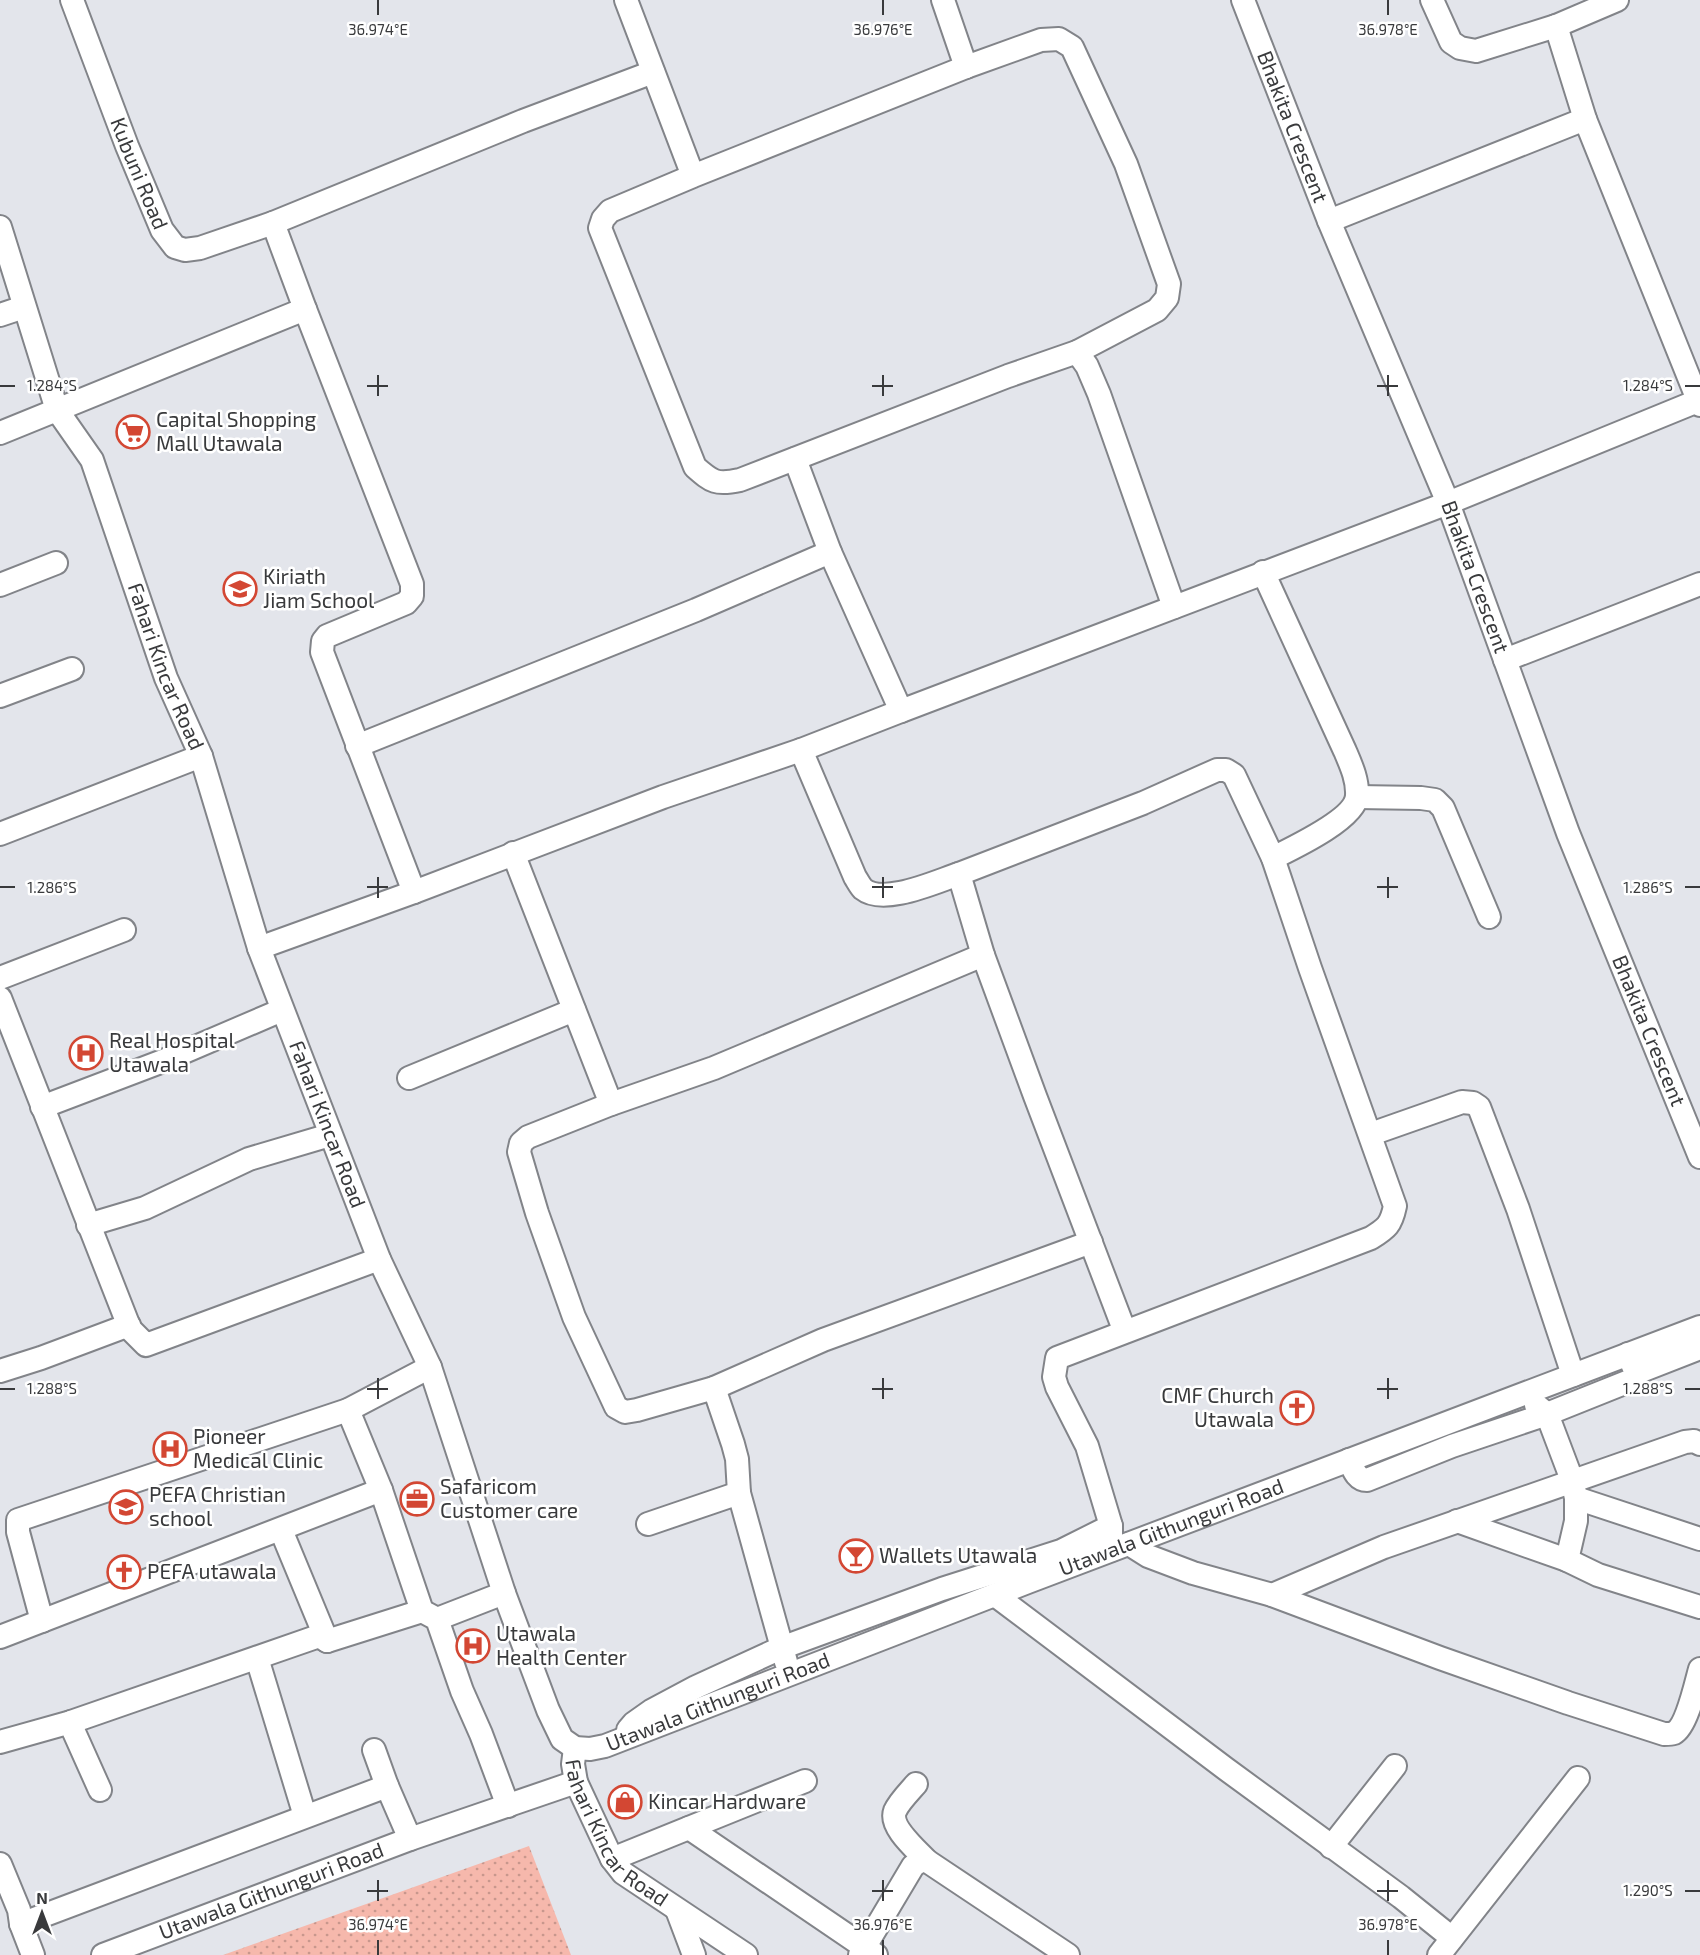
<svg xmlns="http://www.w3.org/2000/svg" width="1700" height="1955" viewBox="0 0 1700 1955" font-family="'Exo 2',sans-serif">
  <defs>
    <pattern id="grass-dots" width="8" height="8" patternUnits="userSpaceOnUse" patternTransform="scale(1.5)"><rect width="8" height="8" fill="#f6b8ac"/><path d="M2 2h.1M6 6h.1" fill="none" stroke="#c8978d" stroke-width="1.8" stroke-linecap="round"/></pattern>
  </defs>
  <rect width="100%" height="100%" fill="#e3e5eb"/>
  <!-- grass -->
  <path fill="url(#grass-dots)" d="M 529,1846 L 571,1955 L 223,1955 Z"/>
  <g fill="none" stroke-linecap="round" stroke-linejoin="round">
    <defs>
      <g id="minor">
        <path id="s1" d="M 72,0 L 127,146 L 162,230 L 175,247 L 185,250 L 200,248 L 273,223"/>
        <path d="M 626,0 L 693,176 L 966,67 L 1041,40 L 1059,39 L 1072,47 L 1126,164 L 1169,284 L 1167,298 L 1157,310 L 1077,352 L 1008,376 L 740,480 C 716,485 712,482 695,467 L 600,228 L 603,219 L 610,211 L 693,176"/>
        <path d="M 943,0 L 966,67"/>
        <path id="s2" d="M 1243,0 L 1329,221 L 1448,503 L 1568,833 L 1700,1157"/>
        <path d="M 1432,0 L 1451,42 L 1460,48 L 1476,51 L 1556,26 L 1617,0"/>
        <path d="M 1556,26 L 1585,119 L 1700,405"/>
        <path d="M 1329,221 L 1585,119"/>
        <path id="s3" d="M 0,227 L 57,410 L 92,460 L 166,678 L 201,756 L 259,948 L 379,1259 L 430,1367 L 504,1593 L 548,1710 L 562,1739 L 575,1748 L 590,1749 L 605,1746 L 1028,1582 L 1700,1327"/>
        <path d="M 305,309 L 412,584 L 412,596 L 406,603 L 327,636 L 323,641 L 322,652 L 414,892"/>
        <path d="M 0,315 L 24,307"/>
        <path d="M 1077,352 L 1087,366 L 1099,394 L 1174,607"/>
        <path d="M 0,433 L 305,309 L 273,223 L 523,121 L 653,72"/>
        <path d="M 1263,572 L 1345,751 C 1351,765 1358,780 1357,796 C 1355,819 1293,848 1273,858"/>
        <path d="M 0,585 L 56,563"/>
        <path d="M 1505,660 L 1700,584"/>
        <path d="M 0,696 L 72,669"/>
        <path d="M 901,711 L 1448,503 L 1700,400"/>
        <path d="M 357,746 L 696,610 L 830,552"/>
        <path d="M 801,750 L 855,877 C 857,880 860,886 863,889 C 884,906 937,881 959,874"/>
        <path d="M 1357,797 L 1421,798 L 1435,800 L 1443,808 L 1489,917"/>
        <path d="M 0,834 L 201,756"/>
        <path d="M 513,853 L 611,1104"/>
        <path d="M 259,948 L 414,892 L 663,797 L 801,750 L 901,711 L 830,552 L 795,459"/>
        <path d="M 0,978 L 124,930"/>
        <path d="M 0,998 L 130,1329 L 146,1345 L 379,1259"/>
        <path d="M 409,1078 L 574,1010"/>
        <path d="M 42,1107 L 163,1061 L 282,1010"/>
        <path d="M 1371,1134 L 1462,1102 L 1473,1103 L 1479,1107 L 1518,1209 L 1573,1375"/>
        <path d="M 88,1225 L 145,1208 L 249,1159 L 330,1135"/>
        <path d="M 0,1371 L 41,1358 L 129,1325"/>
        <path d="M 1636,1373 L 1700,1348"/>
        <path d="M 714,1388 L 823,1340 L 1091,1242"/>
        <path d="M 1536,1405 L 1547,1414 L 1572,1480 L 1576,1498 L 1576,1521 L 1567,1560"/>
        <path d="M 348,1410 L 381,1490 L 422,1611 L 437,1619 L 462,1691 L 481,1734 L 508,1806"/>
        <path d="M 1349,1460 C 1353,1468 1356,1480 1367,1480 L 1452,1446 L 1547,1414 L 1632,1380 L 1636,1377 L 1636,1373 L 1628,1354"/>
        <path d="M 739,1493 L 786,1662"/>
        <path d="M 1576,1498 L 1700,1539"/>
        <path d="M 1457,1521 L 1567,1560 L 1598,1575 L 1700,1607"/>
        <path d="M 648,1524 L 739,1493 L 737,1459 L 733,1444 L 714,1388 L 637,1410 L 625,1412 L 616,1407 L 574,1317 L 537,1213 L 519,1152 L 521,1143 L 528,1137 L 611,1104 L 714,1068 L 983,955"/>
        <path d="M 281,1530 L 327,1641"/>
        <path d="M 1129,1544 L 1148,1556 L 1193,1573 L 1272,1595 L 1440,1658 L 1568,1703 L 1664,1734 C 1667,1734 1671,1734 1674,1733 C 1687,1726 1696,1683 1700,1669"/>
        <path d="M 1111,1550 L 1111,1526 L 1087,1446 L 1057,1387 L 1054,1377 L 1057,1358 L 1371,1238 C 1387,1228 1391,1225 1395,1206 L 1310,968 L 1273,858 L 1234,775 L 1226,770 L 1217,770 L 1143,803 L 959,874 L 983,955 L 1035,1096 L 1125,1332"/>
        <path d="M 995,1595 L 1226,1769 L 1401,1897 L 1452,1938"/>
        <path d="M 1272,1595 L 1384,1547 L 1685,1442 L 1694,1441 L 1700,1444"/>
        <path d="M 437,1619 L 504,1593"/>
        <path d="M 42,1621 L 18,1532 L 18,1520 L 348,1410 L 430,1367"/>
        <path d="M 0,1637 L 381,1490"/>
        <path d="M 257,1658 L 305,1816"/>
        <path d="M 628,1730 L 634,1723 L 651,1711 L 696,1687 L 781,1648 L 942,1589 L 1061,1551 L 1111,1526"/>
        <path d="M 0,1742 L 71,1722"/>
        <path id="s4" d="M 575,1748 L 573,1764 L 576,1782 L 612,1859 L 623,1873 L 746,1955"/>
        <path d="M 374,1750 L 387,1786 L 410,1839"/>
        <path d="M 916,1784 C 909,1792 899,1802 895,1811 C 889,1827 917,1850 927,1861"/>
        <path d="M 100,1790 L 74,1732 L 71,1722 L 319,1636 L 327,1641 L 422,1611"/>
        <path d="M 689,1828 L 876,1955"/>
        <path d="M 1331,1847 L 1395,1766"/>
        <path d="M 612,1859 L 805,1781"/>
        <path d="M 0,1864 L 19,1910 L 21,1924 L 33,1955"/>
        <path d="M 677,1910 L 694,1955"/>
        <path d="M 21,1924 L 387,1786"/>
        <path id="s5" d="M 103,1955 L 410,1839 L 576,1782"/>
        <path d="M 860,1955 L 913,1866 L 920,1861 L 927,1861 L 1068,1955"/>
        <path d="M 1439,1955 L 1578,1778"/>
      </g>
    </defs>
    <!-- minor casing -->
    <use href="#minor" stroke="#828489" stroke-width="26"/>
    <!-- minor -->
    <use href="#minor" stroke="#fff" stroke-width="22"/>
  </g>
  <!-- ticks -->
  <path fill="none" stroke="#393a3c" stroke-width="2" d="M 378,0 L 378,15M 883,0 L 883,15M 1388,0 L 1388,15M 378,375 L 378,396M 883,375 L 883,396M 1388,375 L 1388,396M 0,386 L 15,386M 367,386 L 388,386M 872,386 L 893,386M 1377,386 L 1398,386M 1685,386 L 1700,386M 378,877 L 378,898M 883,877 L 883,898M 1388,877 L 1388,898M 0,887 L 15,887M 367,887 L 388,887M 872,887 L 893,887M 1377,887 L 1398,887M 1685,887 L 1700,887M 378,1378 L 378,1399M 883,1378 L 883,1399M 1388,1378 L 1388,1399M 0,1389 L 15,1389M 367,1389 L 388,1389M 872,1389 L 893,1389M 1377,1389 L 1398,1389M 1685,1389 L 1700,1389M 378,1880 L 378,1901M 883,1880 L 883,1901M 1388,1880 L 1388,1901M 367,1891 L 388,1891M 872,1891 L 893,1891M 1377,1891 L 1398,1891M 1685,1891 L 1700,1891M 378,1940 L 378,1955M 883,1940 L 883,1955M 1388,1940 L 1388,1955"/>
  <!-- icons -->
  <defs>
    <symbol id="supermarket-ring" viewBox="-11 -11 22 22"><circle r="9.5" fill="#fff" stroke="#d34733" stroke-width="1.5"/><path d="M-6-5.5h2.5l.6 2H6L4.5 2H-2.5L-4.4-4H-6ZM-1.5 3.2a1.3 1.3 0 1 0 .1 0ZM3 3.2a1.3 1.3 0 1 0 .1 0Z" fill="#d34733"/></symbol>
    <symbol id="school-ring" viewBox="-11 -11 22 22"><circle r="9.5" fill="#fff" stroke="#d34733" stroke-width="1.5"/><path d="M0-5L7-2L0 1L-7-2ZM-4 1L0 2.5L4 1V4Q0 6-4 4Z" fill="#d34733"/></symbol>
    <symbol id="hospital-ring" viewBox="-11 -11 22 22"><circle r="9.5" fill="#fff" stroke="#d34733" stroke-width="1.5"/><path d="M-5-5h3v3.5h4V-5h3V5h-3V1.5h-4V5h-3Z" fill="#d34733"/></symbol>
    <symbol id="church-ring" viewBox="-11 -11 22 22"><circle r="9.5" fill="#fff" stroke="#d34733" stroke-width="1.5"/><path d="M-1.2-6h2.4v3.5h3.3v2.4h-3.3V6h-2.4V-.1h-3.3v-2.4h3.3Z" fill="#d34733"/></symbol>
    <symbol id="office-ring" viewBox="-11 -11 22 22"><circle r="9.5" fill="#fff" stroke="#d34733" stroke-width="1.5"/><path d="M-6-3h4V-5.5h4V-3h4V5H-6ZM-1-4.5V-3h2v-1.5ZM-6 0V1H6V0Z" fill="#d34733"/></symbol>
    <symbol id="bar-ring" viewBox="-11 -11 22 22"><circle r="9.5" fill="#fff" stroke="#d34733" stroke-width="1.5"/><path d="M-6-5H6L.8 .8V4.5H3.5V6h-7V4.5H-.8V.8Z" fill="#d34733"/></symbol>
    <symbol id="shop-ring" viewBox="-11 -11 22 22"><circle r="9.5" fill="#fff" stroke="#d34733" stroke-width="1.5"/><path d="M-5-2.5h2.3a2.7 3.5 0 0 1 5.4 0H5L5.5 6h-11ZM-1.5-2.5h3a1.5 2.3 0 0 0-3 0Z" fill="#d34733"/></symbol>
  </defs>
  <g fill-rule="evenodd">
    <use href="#supermarket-ring" x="114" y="413" width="38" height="38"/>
    <use href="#school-ring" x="221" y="570" width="38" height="38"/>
    <use href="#hospital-ring" x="67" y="1034" width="38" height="38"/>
    <use href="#church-ring" x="1278" y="1389" width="38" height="38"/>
    <use href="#hospital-ring" x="151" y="1430" width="38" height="38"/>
    <use href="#office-ring" x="398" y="1480" width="38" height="38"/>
    <use href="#school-ring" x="107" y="1488" width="38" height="38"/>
    <use href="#bar-ring" x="837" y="1537" width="38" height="38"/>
    <use href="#church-ring" x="105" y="1553" width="38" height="38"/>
    <use href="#hospital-ring" x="454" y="1627" width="38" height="38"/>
    <use href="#shop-ring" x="606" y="1783" width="38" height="38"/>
  </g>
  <g text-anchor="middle" stroke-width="5" stroke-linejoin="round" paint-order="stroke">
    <!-- street labels -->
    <g font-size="21" fill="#393a3c" stroke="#fff">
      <text dy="7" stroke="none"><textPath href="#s2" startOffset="136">Bhakita Crescent</textPath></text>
      <text dy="7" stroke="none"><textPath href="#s1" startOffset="186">Kubuni Road</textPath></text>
      <text dy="7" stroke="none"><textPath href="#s2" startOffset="622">Bhakita Crescent</textPath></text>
      <text dy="7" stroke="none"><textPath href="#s3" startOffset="472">Fahari Kincar Road</textPath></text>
      <text dy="7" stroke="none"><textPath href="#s2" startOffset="1108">Bhakita Crescent</textPath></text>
      <text dy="7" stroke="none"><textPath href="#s3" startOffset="958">Fahari Kincar Road</textPath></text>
      <text dy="7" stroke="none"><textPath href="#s3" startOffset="2270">Utawala Githunguri Road</textPath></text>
      <text dy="7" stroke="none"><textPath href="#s3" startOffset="1784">Utawala Githunguri Road</textPath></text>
      <text dy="7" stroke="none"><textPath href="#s4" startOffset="100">Fahari Kincar Road</textPath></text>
      <text dy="7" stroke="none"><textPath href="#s5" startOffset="180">Utawala Githunguri Road</textPath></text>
    </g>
    <!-- poi labels -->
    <g font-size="21" fill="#393a3c" stroke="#fff" text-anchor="start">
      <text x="156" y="427">Capital Shopping<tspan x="156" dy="24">Mall Utawala</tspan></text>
      <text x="263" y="584">Kiriath<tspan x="263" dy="24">Jiam School</tspan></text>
      <text x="109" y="1048">Real Hospital<tspan x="109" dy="24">Utawala</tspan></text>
      <text x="1274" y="1403" text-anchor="end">CMF Church<tspan x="1274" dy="24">Utawala</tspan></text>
      <text x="193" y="1444">Pioneer<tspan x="193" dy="24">Medical Clinic</tspan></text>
      <text x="440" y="1494">Safaricom<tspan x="440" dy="24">Customer care</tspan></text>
      <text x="149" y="1502">PEFA Christian<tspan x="149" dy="24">school</tspan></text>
      <text x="879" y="1563">Wallets Utawala</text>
      <text x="147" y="1579">PEFA utawala</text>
      <text x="496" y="1641">Utawala<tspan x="496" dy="24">Health Center</tspan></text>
      <text x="648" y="1809">Kincar Hardware</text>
    </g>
  </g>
  <g font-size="15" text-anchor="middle" fill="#393a3c" stroke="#fff" stroke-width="5" stroke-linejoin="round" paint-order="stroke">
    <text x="378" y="35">36.974°E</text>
    <text x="883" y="35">36.976°E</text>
    <text x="1388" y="35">36.978°E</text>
    <text x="52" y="391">1.284°S</text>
    <text x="1648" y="391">1.284°S</text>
    <text x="52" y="893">1.286°S</text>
    <text x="1648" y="893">1.286°S</text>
    <text x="52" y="1394">1.288°S</text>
    <text x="1648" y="1394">1.288°S</text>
    <text x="1648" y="1896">1.290°S</text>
    <text x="378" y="1930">36.974°E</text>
    <text x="883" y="1930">36.976°E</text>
    <text x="1388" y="1930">36.978°E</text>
  </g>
  <!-- north arrow -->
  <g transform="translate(42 1913)" stroke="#ffffff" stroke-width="4.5" paint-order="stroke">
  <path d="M0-4.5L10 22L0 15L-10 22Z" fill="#393a3c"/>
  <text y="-9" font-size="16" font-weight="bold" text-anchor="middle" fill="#393a3c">N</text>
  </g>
</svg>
